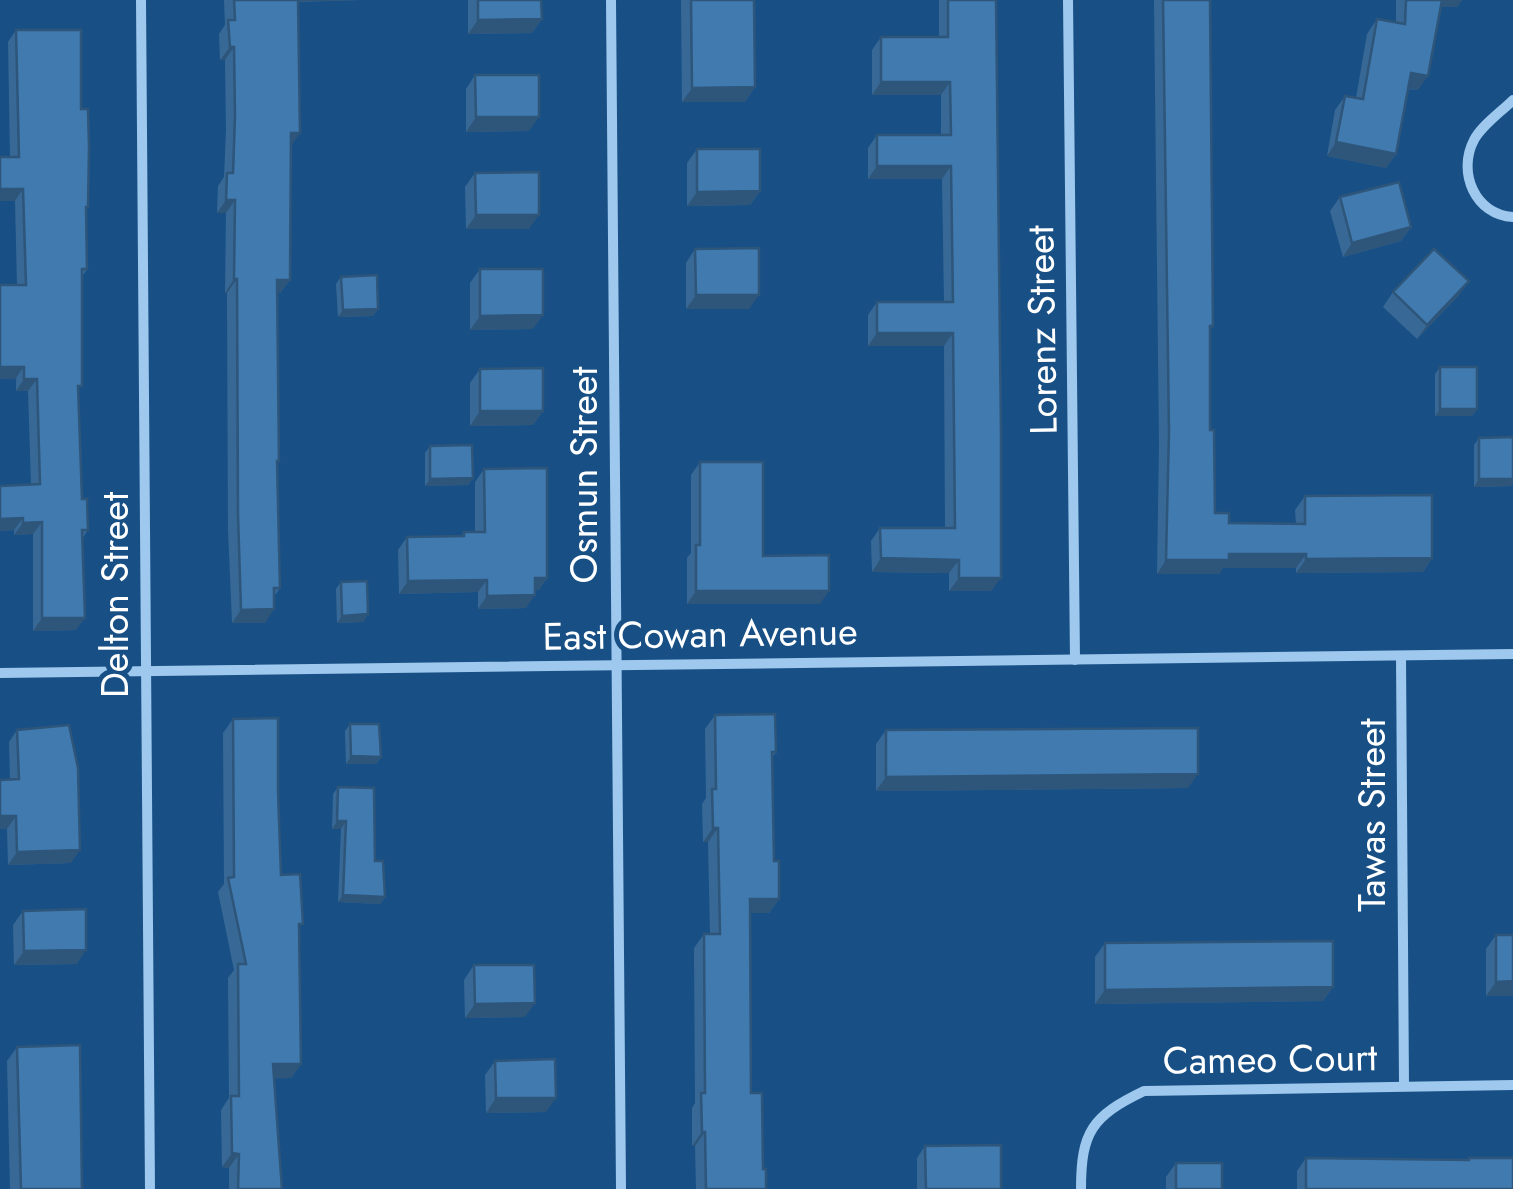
<svg xmlns="http://www.w3.org/2000/svg" width="1513" height="1189" viewBox="0 0 1513 1189" font-family="Jost,sans-serif">
  <rect width="100%" height="100%" fill="#185086"/>
  <g fill="none" stroke-linecap="round" stroke-linejoin="round">
    <!-- minor -->
    <g stroke="#9ec8ed" stroke-width="10">
      <path d="M 141,0 L 150,1189"/>
      <path d="M 611,0 L 621,1189"/>
      <path d="M 1068,0 L 1075,660"/>
      <path d="M 1513,100 C 1501,112 1482,125 1474,140 C 1457,172 1475,215 1513,217"/>
      <path d="M 1401,656 L 1404,1086"/>
      <path d="M 0,673 L 1513,654"/>
      <path d="M 1081,1189 C 1081,1132 1092,1116 1144,1091 L 1513,1085"/>
    </g>
  </g>
  <!-- wall -->
  <g fill="#386996">
    <path d="M 224,0 L 361,0 L 298,2 L 291,146 L 290,280 L 280,293 L 278,293 L 277,464 L 280,588 L 274,597 L 265,623 L 232,623 L 228,529 L 227,293 L 225,293 L 226,213 L 217,213 L 218,186 L 224,177 L 226,130 L 225,60 L 220,60 L 219,34 L 225,25 Z"/>
    <path d="M 468,0 L 541,0 L 542,19 L 532,33 L 468,34 Z"/>
    <path d="M 681,0 L 754,0 L 755,87 L 745,102 L 682,102 Z"/>
    <path d="M 939,0 L 996,0 L 991,591 L 949,591 L 949,573 L 872,572 L 871,541 L 880,528 L 945,528 L 944,346 L 868,346 L 868,315 L 877,302 L 944,302 L 942,179 L 868,179 L 868,148 L 877,135 L 941,135 L 941,95 L 872,95 L 872,50 L 881,37 L 939,37 Z"/>
    <path d="M 1154,0 L 1210,0 L 1213,326 L 1210,331 L 1210,430 L 1215,513 L 1229,523 L 1296,524 L 1295,510 L 1305,496 L 1432,558 L 1423,572 L 1296,573 L 1296,568 L 1223,568 L 1219,574 L 1157,574 L 1159,444 Z"/>
    <path d="M 1396,0 L 1462,0 L 1457,7 L 1441,7 L 1418,90 L 1408,89 L 1396,154 L 1386,168 L 1327,156 L 1335,110 L 1345,96 L 1356,98 L 1367,34 L 1377,19 L 1396,23 Z"/>
    <path d="M 16,30 L 81,109 L 88,207 L 86,210 L 87,269 L 82,277 L 78,391 L 82,499 L 88,530 L 82,539 L 76,630 L 33,631 L 33,534 L 14,535 L 14,530 L 0,531 L 0,486 L 31,485 L 28,391 L 16,391 L 17,285 L 15,201 L 10,157 L 8,42 Z"/>
    <path d="M 475,75 L 529,131 L 466,132 L 466,89 Z"/>
    <path d="M 697,149 L 760,191 L 750,205 L 687,206 L 687,163 Z"/>
    <path d="M 475,173 L 529,229 L 466,229 L 465,187 Z"/>
    <path d="M 1340,197 L 1411,227 L 1401,241 L 1343,257 L 1330,211 Z"/>
    <path d="M 695,249 L 749,309 L 686,309 L 686,263 Z"/>
    <path d="M 480,269 L 533,329 L 470,330 L 470,283 Z"/>
    <path d="M 341,277 L 378,309 L 373,316 L 338,317 L 336,284 Z"/>
    <path d="M 1393,292 L 1459,295 L 1417,339 L 1383,307 Z"/>
    <path d="M 1440,367 L 1477,409 L 1472,416 L 1435,416 L 1435,374 Z"/>
    <path d="M 480,369 L 543,411 L 533,425 L 470,426 L 470,383 Z"/>
    <path d="M 1479,438 L 1512,486 L 1474,487 L 1474,445 Z"/>
    <path d="M 430,446 L 473,478 L 468,485 L 425,486 L 425,453 Z"/>
    <path d="M 700,462 L 763,556 L 820,604 L 687,604 L 687,558 L 691,553 L 691,475 Z"/>
    <path d="M 484,469 L 547,578 L 539,590 L 535,590 L 526,608 L 478,609 L 478,592 L 399,594 L 398,550 L 407,537 L 461,536 L 464,532 L 475,532 L 475,482 Z"/>
    <path d="M 341,582 L 368,614 L 363,622 L 337,623 L 336,589 Z"/>
    <path d="M 715,715 L 776,752 L 772,758 L 774,861 L 779,899 L 769,913 L 750,913 L 751,1093 L 766,1189 L 696,1189 L 695,1146 L 692,1146 L 692,1108 L 695,1103 L 694,948 L 704,934 L 710,934 L 708,842 L 703,842 L 702,804 L 706,798 L 705,729 Z"/>
    <path d="M 233,719 L 278,791 L 281,875 L 299,929 L 301,1064 L 291,1078 L 274,1078 L 282,1189 L 229,1189 L 229,1168 L 222,1167 L 221,1110 L 229,1098 L 228,978 L 234,970 L 218,892 L 224,884 L 223,733 Z"/>
    <path d="M 350,724 L 381,757 L 376,764 L 346,764 L 345,731 Z"/>
    <path d="M 17,730 L 71,863 L 8,865 L 7,829 L 10,780 L 9,742 Z"/>
    <path d="M 886,730 L 1188,788 L 876,791 L 876,744 Z"/>
    <path d="M 338,787 L 375,861 L 385,897 L 380,904 L 338,902 L 341,829 L 332,829 L 333,794 Z"/>
    <path d="M 23,911 L 77,964 L 14,965 L 13,925 Z"/>
    <path d="M 1496,935 L 1513,996 L 1486,996 L 1486,949 Z"/>
    <path d="M 1105,943 L 1333,987 L 1323,1001 L 1095,1004 L 1095,957 Z"/>
    <path d="M 474,965 L 525,1017 L 465,1018 L 464,980 Z"/>
    <path d="M 17,1047 L 82,1189 L 10,1189 L 7,1061 Z"/>
    <path d="M 495,1061 L 546,1112 L 486,1113 L 485,1075 Z"/>
    <path d="M 925,1146 L 1001,1189 L 917,1189 L 917,1158 Z"/>
    <path d="M 1306,1158 L 1468,1160 L 1469,1158 L 1513,1189 L 1297,1189 L 1297,1171 Z"/>
    <path d="M 1176,1163 L 1222,1189 L 1166,1189 L 1166,1177 Z"/>
  </g>
  <!-- shaded-wall -->
  <g fill="#2e557a">
    <path d="M 290,0 L 361,0 L 288,2 Z"/>
    <path d="M 1438,0 L 1462,0 L 1457,7 L 1433,7 Z"/>
    <path d="M 542,19 L 532,33 L 468,34 L 478,20 Z"/>
    <path d="M 230,47 L 234,47 L 225,60 L 220,60 Z"/>
    <path d="M 1411,73 L 1428,76 L 1418,90 L 1401,87 Z"/>
    <path d="M 881,82 L 950,82 L 941,95 L 872,95 Z"/>
    <path d="M 755,87 L 745,102 L 682,102 L 692,88 Z"/>
    <path d="M 476,117 L 539,117 L 529,131 L 466,132 Z"/>
    <path d="M 291,133 L 300,133 L 291,146 Z"/>
    <path d="M 1336,142 L 1396,154 L 1386,168 L 1327,156 Z"/>
    <path d="M 877,166 L 951,166 L 942,179 L 868,179 Z"/>
    <path d="M 0,189 L 23,189 L 15,201 L 0,201 Z"/>
    <path d="M 760,191 L 750,205 L 687,206 L 697,192 Z"/>
    <path d="M 226,200 L 235,200 L 226,213 L 217,213 Z"/>
    <path d="M 476,215 L 539,215 L 529,229 L 466,229 Z"/>
    <path d="M 1411,227 L 1401,241 L 1343,257 L 1352,243 Z"/>
    <path d="M 234,279 L 237,279 L 227,293 L 225,293 Z"/>
    <path d="M 277,280 L 290,280 L 280,293 L 268,293 Z"/>
    <path d="M 1469,281 L 1459,295 L 1417,339 L 1427,325 Z"/>
    <path d="M 696,295 L 759,295 L 749,309 L 686,309 Z"/>
    <path d="M 378,309 L 373,316 L 338,317 L 343,310 Z"/>
    <path d="M 543,315 L 533,329 L 470,330 L 480,316 Z"/>
    <path d="M 877,333 L 953,333 L 944,346 L 868,346 Z"/>
    <path d="M 0,367 L 24,367 L 15,379 L 0,379 Z"/>
    <path d="M 24,379 L 37,379 L 28,391 L 16,391 Z"/>
    <path d="M 1440,409 L 1477,409 L 1472,416 L 1435,416 Z"/>
    <path d="M 480,411 L 543,411 L 533,425 L 470,426 Z"/>
    <path d="M 473,478 L 468,485 L 425,486 L 430,479 Z"/>
    <path d="M 1479,479 L 1513,479 L 1513,484 L 1512,486 L 1474,487 Z"/>
    <path d="M 23,518 L 14,530 L 0,531 L 0,519 Z"/>
    <path d="M 42,522 L 33,534 L 14,535 L 23,523 Z"/>
    <path d="M 1229,554 L 1306,554 L 1296,568 L 1223,568 L 1219,574 L 1157,574 L 1166,560 Z"/>
    <path d="M 881,558 L 959,560 L 949,573 L 872,572 Z"/>
    <path d="M 1432,558 L 1423,572 L 1296,573 L 1306,559 Z"/>
    <path d="M 535,578 L 547,578 L 539,590 L 526,591 Z"/>
    <path d="M 959,578 L 1001,578 L 991,591 L 949,591 Z"/>
    <path d="M 487,580 L 478,592 L 399,594 L 408,581 Z"/>
    <path d="M 696,591 L 829,591 L 820,604 L 687,604 Z"/>
    <path d="M 535,595 L 526,608 L 478,609 L 487,596 Z"/>
    <path d="M 274,609 L 265,623 L 232,623 L 241,610 Z"/>
    <path d="M 368,614 L 363,622 L 337,623 L 342,616 Z"/>
    <path d="M 42,618 L 85,618 L 76,630 L 33,631 Z"/>
    <path d="M 351,756 L 381,757 L 376,764 L 346,764 Z"/>
    <path d="M 1198,774 L 1188,788 L 876,791 L 886,777 Z"/>
    <path d="M 0,816 L 16,816 L 7,829 L 0,829 Z"/>
    <path d="M 337,821 L 346,821 L 341,829 L 332,829 Z"/>
    <path d="M 713,828 L 718,828 L 708,842 L 703,842 Z"/>
    <path d="M 80,850 L 71,863 L 8,865 L 17,852 Z"/>
    <path d="M 343,895 L 385,897 L 380,904 L 338,902 Z"/>
    <path d="M 750,899 L 779,899 L 769,913 L 740,913 Z"/>
    <path d="M 86,950 L 77,964 L 14,965 L 24,951 Z"/>
    <path d="M 1513,981 L 1513,996 L 1486,996 L 1496,982 Z"/>
    <path d="M 1333,987 L 1323,1001 L 1095,1004 L 1105,990 Z"/>
    <path d="M 535,1003 L 525,1017 L 465,1018 L 475,1004 Z"/>
    <path d="M 273,1064 L 301,1064 L 291,1078 L 263,1079 Z"/>
    <path d="M 496,1098 L 556,1098 L 546,1112 L 486,1113 Z"/>
    <path d="M 702,1132 L 705,1132 L 695,1146 L 692,1146 Z"/>
    <path d="M 232,1153 L 239,1154 L 229,1168 L 222,1167 Z"/>
  </g>
  <!-- building -->
  <g fill="#417aaf" stroke="#2e557a" stroke-width="2.5">
    <path d="M 234,0 L 298,0 L 300,133 L 291,133 L 290,280 L 277,280 L 279,461 L 277,461 L 280,588 L 274,588 L 274,609 L 241,610 L 238,515 L 237,279 L 234,279 L 235,200 L 226,200 L 227,173 L 233,173 L 235,116 L 234,47 L 230,47 L 228,20 L 235,20 Z"/>
    <path d="M 478,0 L 541,0 L 542,19 L 478,20 Z"/>
    <path d="M 691,0 L 754,0 L 755,87 L 692,88 Z"/>
    <path d="M 948,0 L 996,0 L 1001,431 L 1001,578 L 959,578 L 959,560 L 881,558 L 880,528 L 955,528 L 953,333 L 877,333 L 877,302 L 953,302 L 951,166 L 877,166 L 877,135 L 951,135 L 950,82 L 881,82 L 881,37 L 948,37 Z"/>
    <path d="M 1163,0 L 1210,0 L 1213,326 L 1210,326 L 1210,430 L 1214,430 L 1215,513 L 1229,513 L 1229,523 L 1305,524 L 1305,496 L 1432,495 L 1432,558 L 1306,559 L 1306,554 L 1229,554 L 1229,560 L 1166,560 L 1169,431 Z"/>
    <path d="M 1406,0 L 1442,0 L 1428,76 L 1411,73 L 1396,154 L 1336,142 L 1345,96 L 1363,99 L 1377,19 L 1405,24 Z"/>
    <path d="M 16,30 L 81,30 L 81,109 L 88,109 L 89,148 L 88,207 L 86,207 L 87,269 L 82,269 L 82,386 L 78,386 L 82,499 L 87,499 L 88,530 L 82,530 L 85,618 L 42,618 L 42,522 L 23,523 L 23,518 L 0,519 L 0,486 L 40,484 L 37,379 L 24,379 L 24,367 L 0,367 L 0,285 L 26,285 L 23,189 L 0,189 L 0,157 L 19,157 Z"/>
    <path d="M 475,75 L 539,75 L 539,117 L 476,117 Z"/>
    <path d="M 697,149 L 760,149 L 760,191 L 697,192 Z"/>
    <path d="M 539,172 L 539,215 L 476,215 L 475,173 Z"/>
    <path d="M 1399,182 L 1411,227 L 1352,243 L 1340,197 Z"/>
    <path d="M 759,248 L 759,295 L 696,295 L 695,249 Z"/>
    <path d="M 1434,249 L 1469,281 L 1427,325 L 1393,292 Z"/>
    <path d="M 480,269 L 543,269 L 543,315 L 480,316 Z"/>
    <path d="M 377,275 L 378,309 L 343,310 L 341,277 Z"/>
    <rect x="1440" y="367" width="37" height="42"/>
    <path d="M 543,368 L 543,411 L 480,411 L 480,369 Z"/>
    <path d="M 1513,437 L 1513,479 L 1479,479 L 1479,438 Z"/>
    <path d="M 472,445 L 473,478 L 430,479 L 430,446 Z"/>
    <path d="M 700,462 L 763,462 L 763,556 L 829,555 L 829,591 L 696,591 L 696,545 L 700,545 Z"/>
    <path d="M 547,468 L 547,578 L 535,578 L 535,595 L 487,596 L 487,580 L 408,581 L 407,537 L 464,536 L 464,532 L 485,532 L 484,469 Z"/>
    <path d="M 367,581 L 368,614 L 342,616 L 341,582 Z"/>
    <path d="M 775,714 L 776,752 L 772,752 L 774,861 L 779,861 L 779,899 L 750,899 L 751,1093 L 762,1093 L 763,1169 L 766,1169 L 766,1189 L 706,1189 L 705,1132 L 702,1132 L 701,1093 L 705,1093 L 704,934 L 720,934 L 718,828 L 713,828 L 712,789 L 716,789 L 715,715 Z"/>
    <path d="M 278,718 L 278,791 L 281,875 L 300,874 L 303,924 L 299,924 L 301,1064 L 273,1064 L 282,1189 L 238,1189 L 239,1154 L 232,1153 L 231,1096 L 239,1096 L 238,964 L 246,964 L 228,878 L 234,877 L 233,719 Z"/>
    <path d="M 350,724 L 379,724 L 381,757 L 351,756 Z"/>
    <path d="M 69,725 L 78,768 L 80,850 L 17,852 L 16,816 L 0,816 L 0,780 L 19,779 L 17,730 Z"/>
    <path d="M 1198,728 L 1198,774 L 886,777 L 886,730 Z"/>
    <path d="M 338,787 L 374,788 L 375,861 L 383,861 L 385,897 L 343,895 L 346,821 L 337,821 Z"/>
    <path d="M 86,909 L 86,950 L 24,951 L 23,911 Z"/>
    <path d="M 1496,935 L 1513,935 L 1513,981 L 1496,982 Z"/>
    <path d="M 1333,941 L 1333,987 L 1105,990 L 1105,943 Z"/>
    <path d="M 474,965 L 534,965 L 535,1003 L 475,1004 Z"/>
    <path d="M 80,1045 L 82,1189 L 21,1189 L 17,1047 Z"/>
    <path d="M 555,1059 L 556,1098 L 496,1098 L 495,1061 Z"/>
    <path d="M 1001,1145 L 1001,1189 L 926,1189 L 925,1146 Z"/>
    <path d="M 1306,1158 L 1469,1160 L 1469,1158 L 1513,1158 L 1513,1189 L 1306,1189 Z"/>
    <rect x="1176" y="1163" width="46" height="26"/>
  </g>
  <g text-anchor="middle" stroke-width="10" stroke-linejoin="round" paint-order="stroke">
    <!-- street labels -->
    <g font-size="38" fill="#fff" stroke="#185086">
      <text transform="translate(1042 330) rotate(-91)" y="13">Lorenz Street</text>
      <text transform="translate(584 475) rotate(-90)" y="13">Osmun Street</text>
      <text transform="translate(115 595) rotate(-90)" y="13">Delton Street</text>
      <text transform="translate(700 634) rotate(-1)" y="13">East Cowan Avenue</text>
      <text transform="translate(1372 815) rotate(-90)" y="13">Tawas Street</text>
      <text transform="translate(1270 1059) rotate(-1)" y="13">Cameo Court</text>
    </g>
  </g>
</svg>
